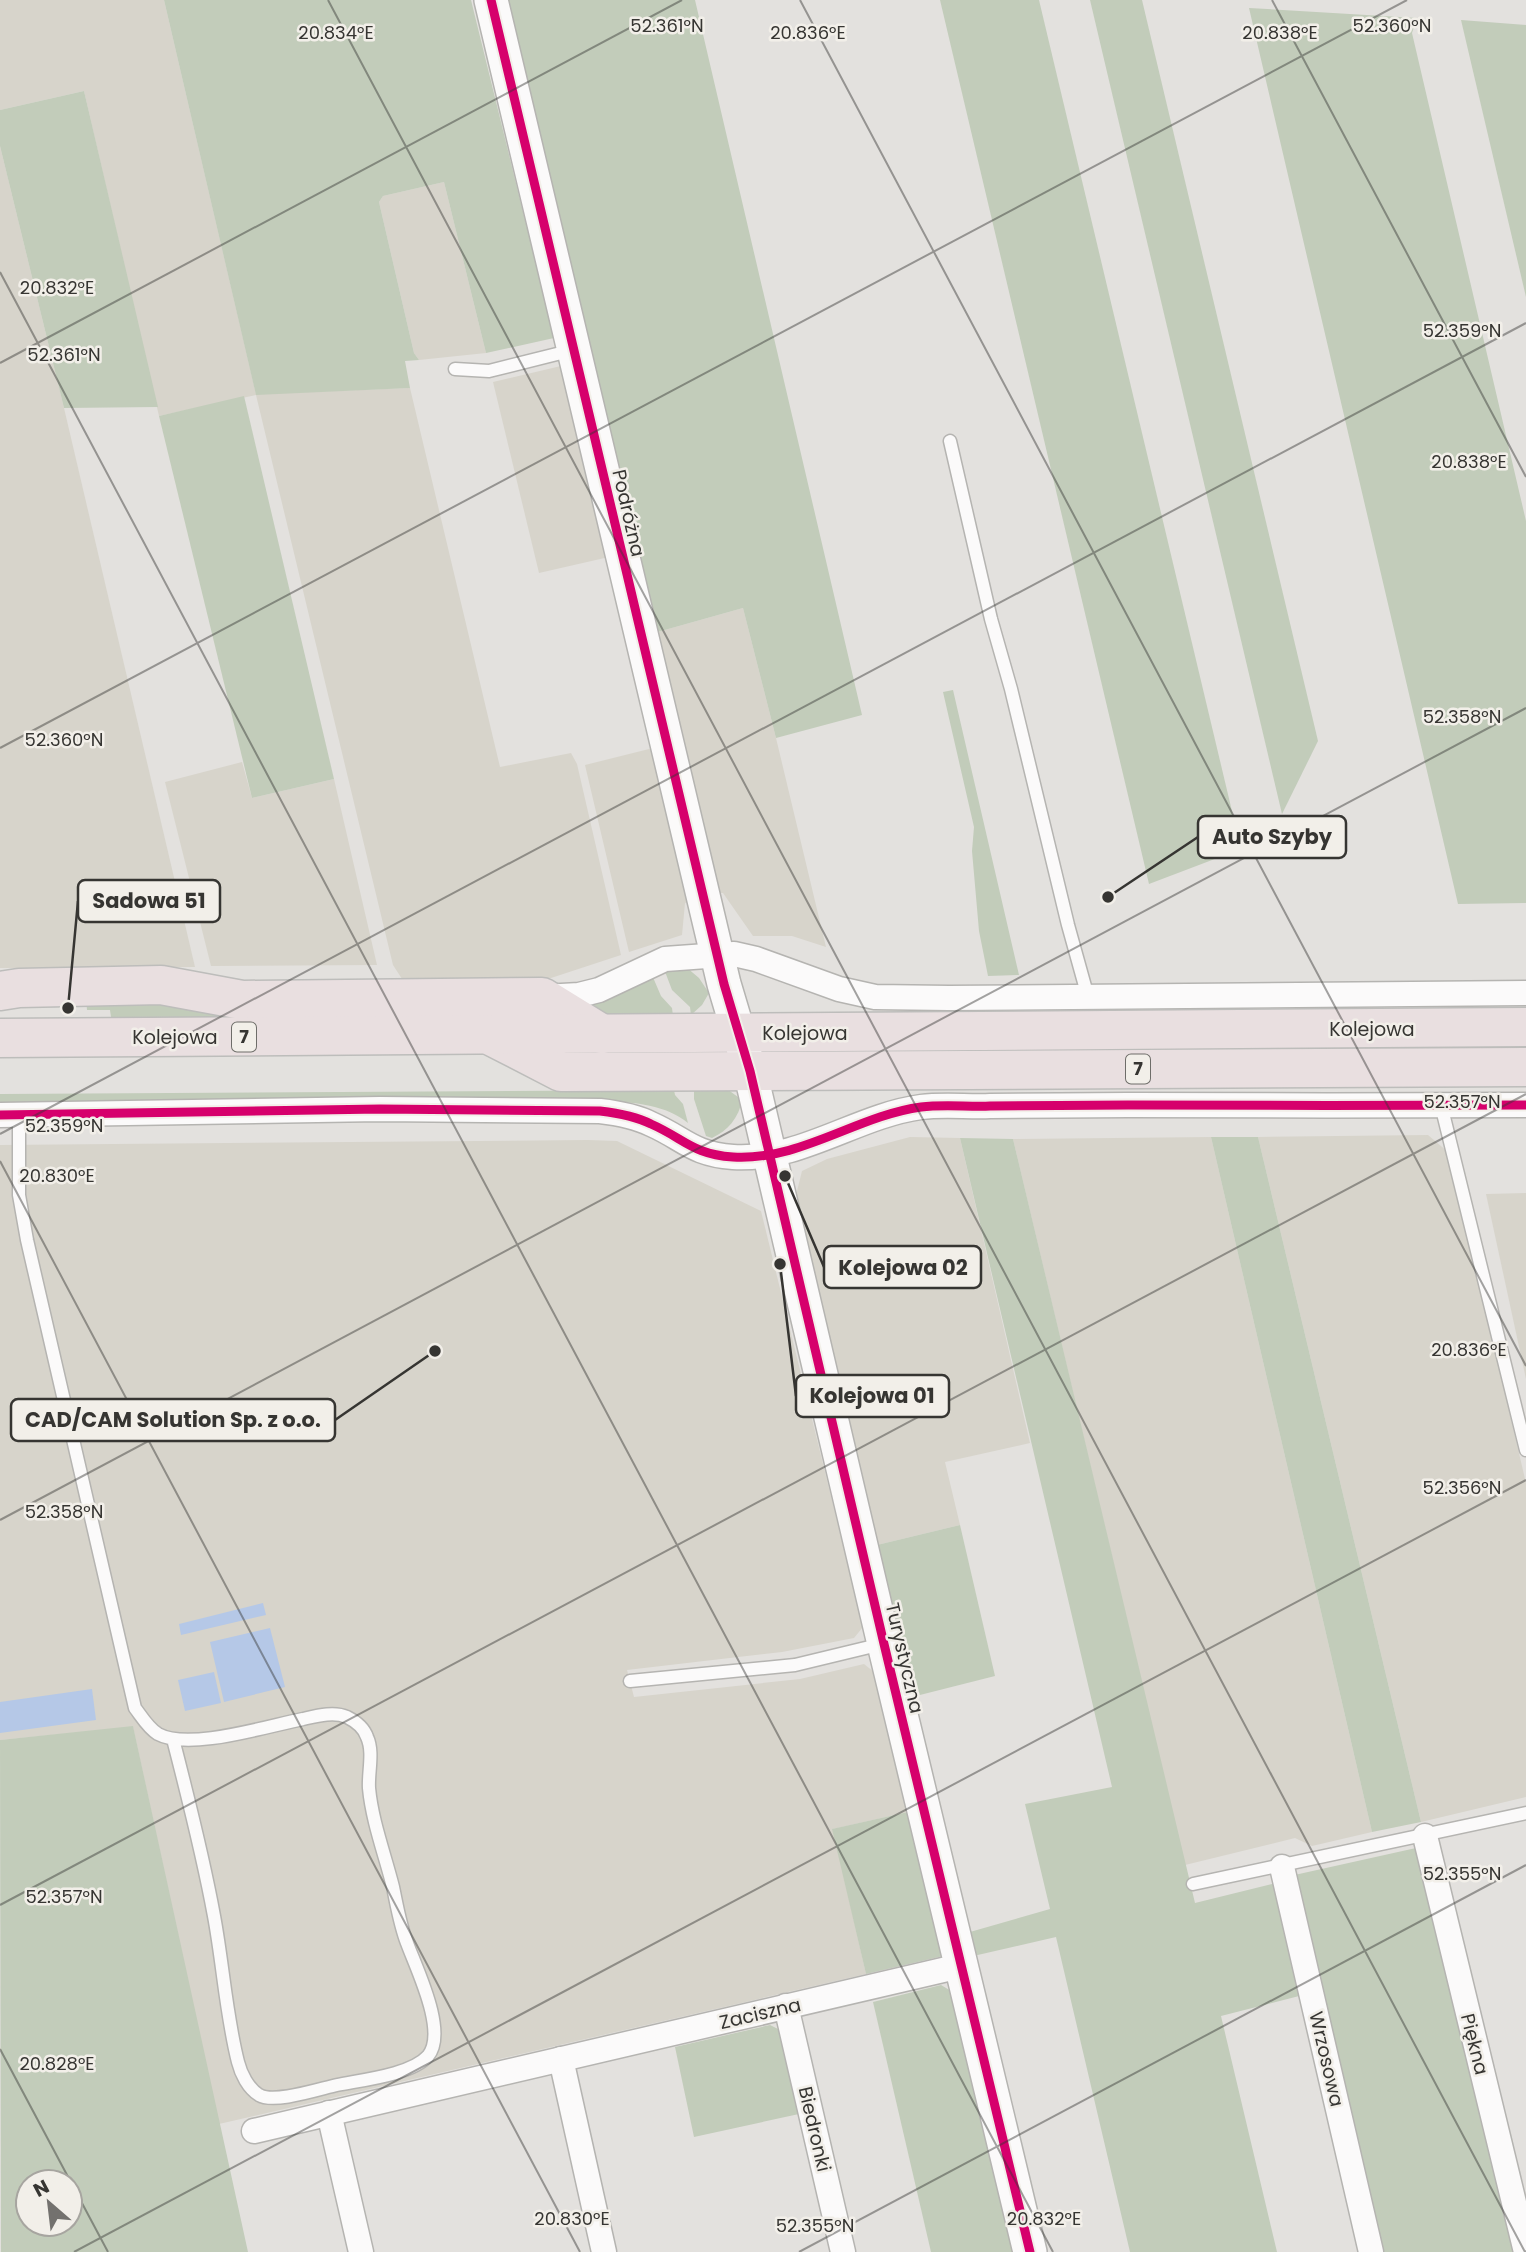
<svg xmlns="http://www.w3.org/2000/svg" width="1526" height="2252" viewBox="0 0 1526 2252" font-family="Poppins,sans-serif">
  <rect width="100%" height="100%" fill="#e3e1de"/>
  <!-- built -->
  <g fill="#d7d4cb">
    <path d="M 0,0 L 164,0 L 256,394 L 410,388 L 500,767 L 571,753 L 577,764 L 621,955 L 551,978 L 404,982 L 393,965 L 256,395 L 159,416 L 84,91 L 0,110 Z"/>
    <path d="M 0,146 L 64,408 L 195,967 L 0,968 Z"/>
    <path d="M 444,182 L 486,353 L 419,360 L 414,353 L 379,202 L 383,196 Z"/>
    <path d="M 561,366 L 609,557 L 539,573 L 493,382 Z"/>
    <path d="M 743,608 L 776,738 L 826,947 L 792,936 L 753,936 L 723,893 L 715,893 L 654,633 Z"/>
    <path d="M 653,748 L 691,901 L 685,903 L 682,935 L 629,952 L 585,765 Z"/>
    <path d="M 242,762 L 252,798 L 334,779 L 377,965 L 211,966 L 165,782 Z"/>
    <path d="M 1428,1135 L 1448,1152 L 1526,1483 L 1526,1797 L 1421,1822 L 1258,1137 Z"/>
    <path d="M 910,1137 L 960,1138 L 1030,1443 L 945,1462 L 960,1525 L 877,1545 L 796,1195 L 802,1171 L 827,1159 Z"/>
    <path d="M 1211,1137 L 1372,1832 L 1312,1846 L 1295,1838 L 1185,1865 L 1013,1139 Z"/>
    <path d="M 588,1140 L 617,1141 L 761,1211 L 863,1627 L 854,1638 L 782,1652 L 627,1670 L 634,1697 L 800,1679 L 864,1664 L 874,1672 L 908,1812 L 833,1829 L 866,1974 L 219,2124 L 133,1727 L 0,1740 L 0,1145 Z"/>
    <path d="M 1526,1193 L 1526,1379 L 1486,1194 Z"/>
  </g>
  <!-- green -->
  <g fill="#c2ccba" fill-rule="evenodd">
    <path d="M 164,0 L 471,0 L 554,338 L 486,353 L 444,182 L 383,196 L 379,202 L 414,353 L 419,360 L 405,361 L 410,388 L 256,395 Z"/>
    <path d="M 503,0 L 695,0 L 862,715 L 776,738 L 743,608 L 654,633 Z"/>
    <path d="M 940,0 L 1039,0 L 1241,849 L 1149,884 Z"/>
    <path d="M 1090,0 L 1142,0 L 1318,741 L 1282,814 Z"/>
    <path d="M 1249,8 L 1417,18 L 1412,33 L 1526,521 L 1526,903 L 1458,904 Z"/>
    <path d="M 1461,20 L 1526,25 L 1526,297 Z"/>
    <path d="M 84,91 L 158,407 L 64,408 L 0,146 L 0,110 Z"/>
    <path d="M 244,396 L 334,779 L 252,798 L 159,416 Z"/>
    <path d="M 953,690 L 1019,975 L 988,976 L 979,931 L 972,851 L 974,827 L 943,692 Z"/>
    <path d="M 686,967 L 699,978 L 709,993 L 702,1005 L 691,1015 L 690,1007 L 672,990 L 664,969 Z"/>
    <path d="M 652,975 L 661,996 L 672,1008 L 673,1016 L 111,1017 L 110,1010 L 87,1010 L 86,997 L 530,1006 Z"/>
    <path d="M 727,1089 L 742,1100 C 739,1118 727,1131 712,1138 L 706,1136 L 694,1099 L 694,1090 Z"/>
    <path d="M 674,1090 L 675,1095 L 683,1104 L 688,1123 C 666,1105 637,1103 609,1101 L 0,1103 L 0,1094 Z"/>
    <path d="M 1211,1137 L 1258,1137 L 1421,1822 L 1372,1832 Z"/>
    <path d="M 960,1138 L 1013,1139 L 1195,1903 L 1276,1883 L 1303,1995 L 1221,2016 L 1277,2252 L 1130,2252 L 1056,1937 L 969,1957 L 963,1934 L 1050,1909 L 1025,1804 L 1112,1787 Z"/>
    <path d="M 960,1525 L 995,1676 L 912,1697 L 877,1545 Z"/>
    <path d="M 133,1726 L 248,2252 L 1,2252 L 0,1740 ZM 28,2182 L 70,2182 L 70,2224 L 28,2224 Z"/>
    <path d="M 908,1812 L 943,1956 L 866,1974 L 832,1829 Z"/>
    <path d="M 1416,1848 L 1514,2252 L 1379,2252 L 1290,1876 Z"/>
    <path d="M 941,1985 L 951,1991 L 1015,2252 L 931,2252 L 873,2002 Z"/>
    <path d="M 770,2025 L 780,2030 L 799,2114 L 694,2137 L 675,2047 Z"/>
  </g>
  <!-- water -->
  <g fill="#b5c8e7">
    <path d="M 263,1603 L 266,1615 L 181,1635 L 179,1624 Z"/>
    <path d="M 270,1628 L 285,1687 L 224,1702 L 210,1642 Z"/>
    <path d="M 214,1672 L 221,1703 L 185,1711 L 178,1680 Z"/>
    <path d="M 92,1689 L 96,1720 L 0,1733 L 0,1702 Z"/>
  </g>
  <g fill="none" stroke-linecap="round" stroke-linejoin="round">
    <defs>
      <g id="lane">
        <path d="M 455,369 L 489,371 L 573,350"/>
        <path d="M 950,441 L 991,619 L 1011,689 L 1068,925 L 1088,997"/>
        <path d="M 1441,1105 L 1526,1450"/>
        <path d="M 19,1114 L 19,1195 L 27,1240 L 135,1708 C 142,1717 148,1728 158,1734 C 189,1751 267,1726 303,1719 C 316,1716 334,1711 347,1717 C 355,1721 364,1728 367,1737 C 374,1752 368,1772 369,1788 C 372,1821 385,1855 393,1887 C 397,1906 400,1925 407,1943 C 416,1968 448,2032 428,2056 C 411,2075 361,2080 337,2085 C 319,2089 274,2104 259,2095 C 248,2088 241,2074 238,2062 C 226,2015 223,1964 214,1916 C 203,1856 188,1797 173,1739"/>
        <path d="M 630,1681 L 795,1665 L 882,1644"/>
        <path d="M 1193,1884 L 1526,1813"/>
      </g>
      <g id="street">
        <path d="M 544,997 L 579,995 L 599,990 L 665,959 L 734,954 L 756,959 L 839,989 L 875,997 L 949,998 L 1526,993"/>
        <path d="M 0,1115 L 380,1109 L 600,1111 C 617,1113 635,1116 651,1124 C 685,1139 692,1154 733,1157 C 801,1161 856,1116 921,1107 C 944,1104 968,1107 990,1106 C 1036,1106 1082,1105 1128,1105 C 1261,1105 1393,1106 1526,1105"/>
        <path d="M 1425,1836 L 1526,2252"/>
        <path d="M 1282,1867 L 1371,2252"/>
        <path d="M 786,2006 L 843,2252"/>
        <path d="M 561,2059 L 604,2252"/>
        <path d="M 329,2113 L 361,2252"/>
        <path d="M 254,2131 L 960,1966"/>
      </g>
      <path id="secondary" d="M 491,0 L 724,984 L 750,1071 L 884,1644 L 1030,2252"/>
      <g id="highway">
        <path d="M 0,991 L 19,988 L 161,985 L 242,1000 L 542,997 L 602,1034"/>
        <path d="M 493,1037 L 561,1072 L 1526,1067"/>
        <path d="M 0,1038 L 1526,1027"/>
      </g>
    </defs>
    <!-- lane casing -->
    <use href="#lane" stroke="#b5b4b1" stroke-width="15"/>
    <!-- street casing -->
    <use href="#street" stroke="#b5b4b1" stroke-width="27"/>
    <!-- secondary casing -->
    <use href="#secondary" stroke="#b5b4b1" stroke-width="36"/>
    <!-- highway casing -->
    <use href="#highway" stroke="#bdbdbb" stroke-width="41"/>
    <!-- lane -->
    <use href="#lane" stroke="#fbfafa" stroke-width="12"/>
    <!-- street -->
    <use href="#street" stroke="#fbfafa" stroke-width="24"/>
    <!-- secondary -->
    <use href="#secondary" stroke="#fbfafa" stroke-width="33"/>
    <!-- highway -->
    <use href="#highway" stroke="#e9dfe0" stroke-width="38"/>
    <defs>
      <g id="cycleway">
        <path d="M 491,0 L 724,984 L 750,1071 L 884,1644 L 1030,2252"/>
        <path d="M 0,1115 L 380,1109 L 600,1111 C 617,1113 635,1116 651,1124 C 685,1139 692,1154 733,1157 C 801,1161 856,1116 921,1107 C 944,1104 968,1107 990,1106 C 1036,1106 1082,1105 1128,1105 C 1261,1105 1393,1106 1526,1105"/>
      </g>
    </defs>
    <!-- cycleway casing -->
    <use href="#cycleway" stroke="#f2efe9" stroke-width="13"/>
    <!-- cycleway -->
    <use href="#cycleway" stroke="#d6006c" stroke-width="9"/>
  </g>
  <!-- ticks -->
  <path fill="none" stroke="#363532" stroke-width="2" stroke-opacity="0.45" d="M 328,0 L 1525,2252M 800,0 L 1526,1366M 1272,0 L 1526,477M 0,272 L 1053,2252M 0,363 L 682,0M 0,748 L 1407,0M 0,1134 L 1526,323M 0,1161 L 580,2252M 0,1520 L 1526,708M 0,1905 L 1526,1094M 0,2049 L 108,2252M 74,2252 L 1526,1480M 799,2252 L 1526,1865M 1524,2252 L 1526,2251"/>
  <g text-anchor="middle" stroke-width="5" stroke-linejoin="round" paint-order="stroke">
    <!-- shield labels -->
    <g fill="#f2efe9" stroke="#6e6d69" stroke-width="2">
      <rect x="232" y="1022.5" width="24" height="29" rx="5"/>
      <rect x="1126" y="1054.5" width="24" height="29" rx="5"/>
    </g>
    <g font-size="18" font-weight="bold" fill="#363532">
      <text x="244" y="1043">7</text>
      <text x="1138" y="1075">7</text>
    </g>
    <!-- street labels -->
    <g font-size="19" fill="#363532" stroke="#f2efe9">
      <text transform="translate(629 513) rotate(77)" y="7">Podróżna</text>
      <text x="1372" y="1036">Kolejowa</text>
      <text x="805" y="1040">Kolejowa</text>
      <text x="175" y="1044">Kolejowa</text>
      <text transform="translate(905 1658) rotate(77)" y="7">Turystyczna</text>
      <text transform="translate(760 2013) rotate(-13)" y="7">Zaciszna</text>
      <text transform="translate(1475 2044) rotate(76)" y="7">Piękna</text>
      <text transform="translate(1327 2059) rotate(77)" y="7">Wrzosowa</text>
      <text transform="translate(815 2129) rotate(77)" y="7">Biedronki</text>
    </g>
  </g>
  <g font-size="18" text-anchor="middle" fill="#363532" stroke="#f2efe9" stroke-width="5" stroke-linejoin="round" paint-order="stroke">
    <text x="667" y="32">52.361°N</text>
    <text x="1392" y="32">52.360°N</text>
    <text x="336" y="39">20.834°E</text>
    <text x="808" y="39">20.836°E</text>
    <text x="1280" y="39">20.838°E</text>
    <text x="57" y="294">20.832°E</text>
    <text x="1462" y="337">52.359°N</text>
    <text x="64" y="361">52.361°N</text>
    <text x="1469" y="468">20.838°E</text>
    <text x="1462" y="723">52.358°N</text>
    <text x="64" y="746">52.360°N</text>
    <text x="1462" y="1108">52.357°N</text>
    <text x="64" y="1132">52.359°N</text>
    <text x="57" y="1182">20.830°E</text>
    <text x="1469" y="1356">20.836°E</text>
    <text x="1462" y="1494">52.356°N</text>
    <text x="64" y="1518">52.358°N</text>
    <text x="1462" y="1880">52.355°N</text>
    <text x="64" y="1903">52.357°N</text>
    <text x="57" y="2070">20.828°E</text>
    <text x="572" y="2225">20.830°E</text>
    <text x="1044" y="2225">20.832°E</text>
    <text x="815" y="2232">52.355°N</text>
  </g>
  <!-- callouts -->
  <path fill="none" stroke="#363532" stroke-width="2.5" d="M1108 897L1198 837M68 1008L78 901M785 1176L824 1267M780 1264L796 1396M435 1351L335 1420"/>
  <g fill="#363532" stroke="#f2efe9" stroke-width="2.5">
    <circle cx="1108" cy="897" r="7"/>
    <circle cx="68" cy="1008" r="7"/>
    <circle cx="785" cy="1176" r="7"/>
    <circle cx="780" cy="1264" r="7"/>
    <circle cx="435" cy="1351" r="7"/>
  </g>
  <g fill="#f2efe9" stroke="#363532" stroke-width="2.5">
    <rect x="1198" y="816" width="148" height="42" rx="7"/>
    <rect x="78" y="880" width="142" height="42" rx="7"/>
    <rect x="824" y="1246" width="157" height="42" rx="7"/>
    <rect x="796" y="1375" width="153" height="42" rx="7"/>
    <rect x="11" y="1399" width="324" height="42" rx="7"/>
  </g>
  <g font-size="21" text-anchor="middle" font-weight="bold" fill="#363532">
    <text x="1272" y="844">Auto Szyby</text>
    <text x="149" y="908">Sadowa 51</text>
    <text x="903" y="1275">Kolejowa 02</text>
    <text x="872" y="1403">Kolejowa 01</text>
    <text x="173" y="1427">CAD/CAM Solution Sp. z o.o.</text>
  </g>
  <!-- north arrow -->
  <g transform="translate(49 2203) rotate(332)"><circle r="33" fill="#f2efe9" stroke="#a7a5a0" stroke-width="2"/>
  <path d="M0-5L12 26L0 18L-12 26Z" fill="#73716e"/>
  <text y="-10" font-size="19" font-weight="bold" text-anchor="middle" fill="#363532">N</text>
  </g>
</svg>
